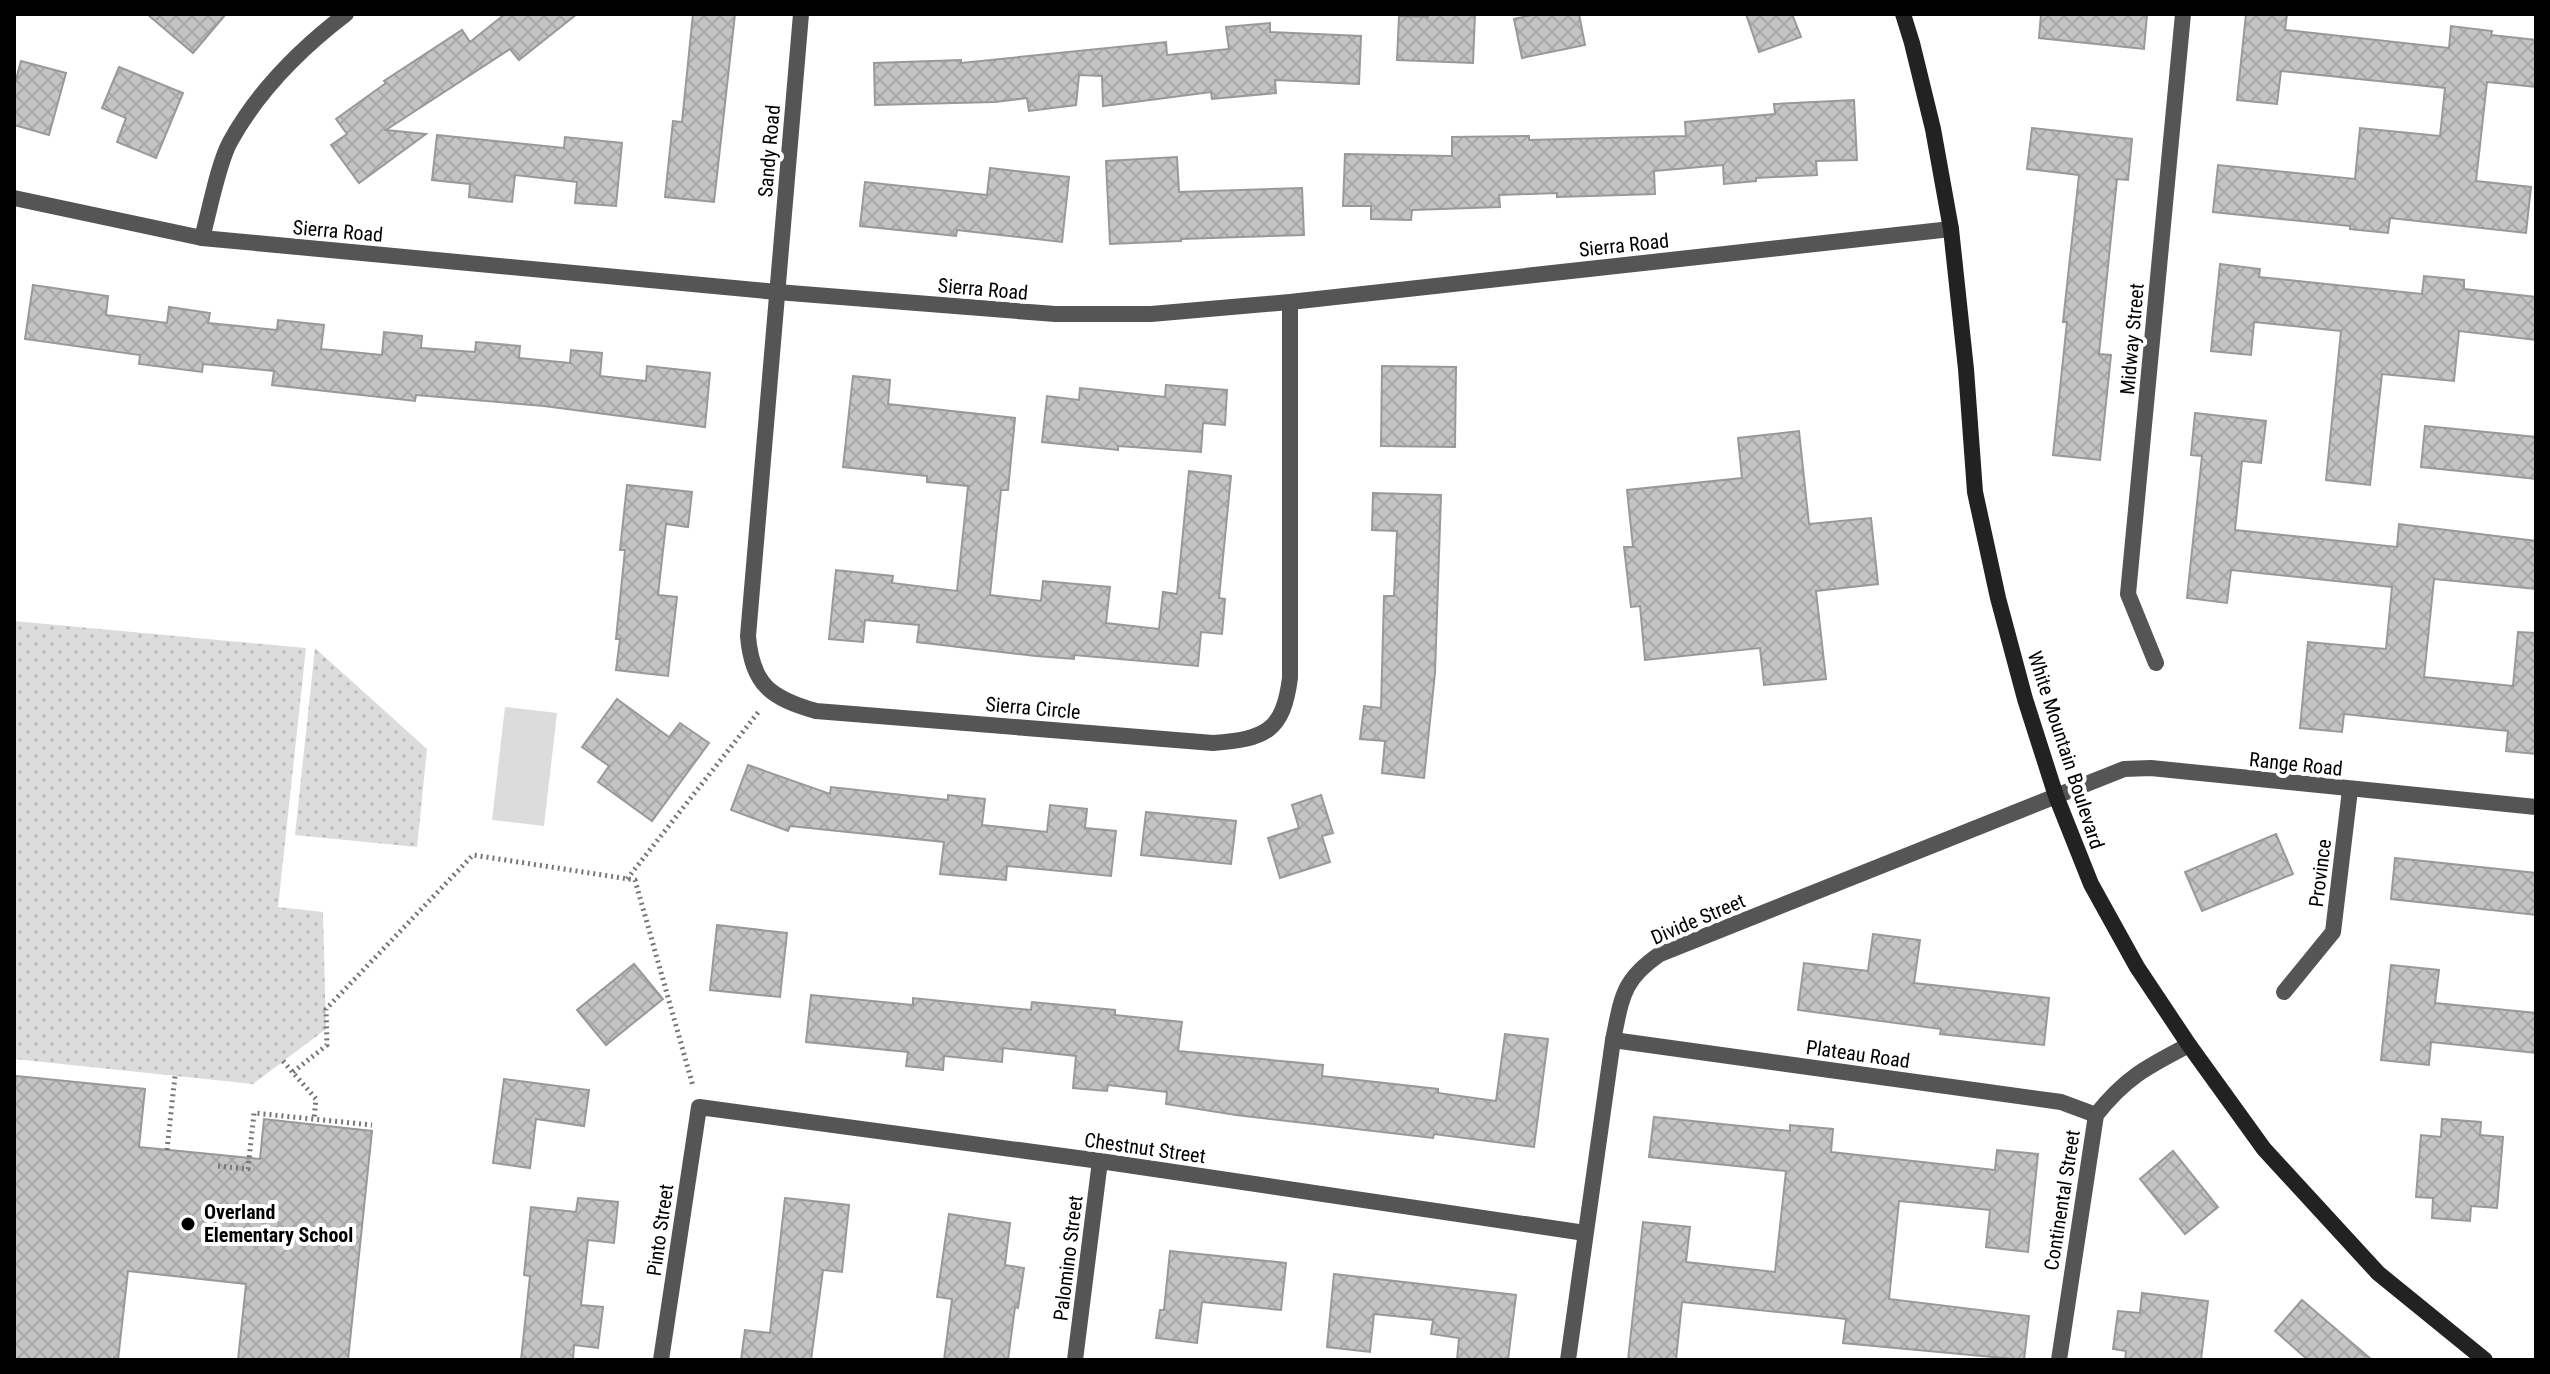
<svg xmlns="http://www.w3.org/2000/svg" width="2550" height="1374" viewBox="0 0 2550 1374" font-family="'Roboto Condensed',sans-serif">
  <defs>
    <pattern id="park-dots" width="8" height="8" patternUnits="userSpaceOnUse" patternTransform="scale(2)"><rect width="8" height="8" fill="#dcdcdc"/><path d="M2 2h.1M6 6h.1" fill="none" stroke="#bbb" stroke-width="1.8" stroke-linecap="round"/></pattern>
    <pattern id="building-cross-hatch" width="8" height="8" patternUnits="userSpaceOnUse" patternTransform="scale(2)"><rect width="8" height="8" fill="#c4c4c4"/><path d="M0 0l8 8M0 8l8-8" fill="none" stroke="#a7a7a7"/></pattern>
  </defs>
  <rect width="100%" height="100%" fill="#fff"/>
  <!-- grass -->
  <path fill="#dcdcdc" d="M 505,707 L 557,713 L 544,826 L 492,820 Z"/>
  <!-- park -->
  <g fill="url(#park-dots)">
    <path d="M 14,621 L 306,648 L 278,907 L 323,912 L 326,1029 L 253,1084 L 14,1059 Z"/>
    <path d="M 315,648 L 427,749 L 417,847 L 295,835 Z"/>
  </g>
  <!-- building -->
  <g fill="url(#building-cross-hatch)" stroke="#999" stroke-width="2">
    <path d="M 147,14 L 226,14 L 193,53 Z"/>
    <path d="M 505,14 L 577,14 L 519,60 L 510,49 L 386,130 L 426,134 L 359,183 L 331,145 L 347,134 L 336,119 L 386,83 L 384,81 L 462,30 L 470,42 Z"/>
    <path d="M 693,14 L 735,14 L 714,202 L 665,197 L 673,121 L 682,122 Z"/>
    <path d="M 1428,14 L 1475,14 L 1473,63 L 1397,60 L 1399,16 L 1428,17 Z"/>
    <path d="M 1536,14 L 1579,14 L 1585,45 L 1522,58 L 1514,19 Z"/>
    <path d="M 1746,14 L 1792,14 L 1801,37 L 1759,52 Z"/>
    <path d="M 2041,14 L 2147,14 L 2144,49 L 2039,38 Z"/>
    <path d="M 2246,14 L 2287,14 L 2285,30 L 2449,48 L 2451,26 L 2492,31 L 2491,35 L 2536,40 L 2536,87 L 2487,82 L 2476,181 L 2531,187 L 2526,233 L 2390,218 L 2388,233 L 2350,229 L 2350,226 L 2213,212 L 2218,165 L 2355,179 L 2360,128 L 2440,136 L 2445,88 L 2281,71 L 2277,104 L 2237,100 Z"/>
    <path d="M 1270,23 L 1270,32 L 1361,36 L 1359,84 L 1275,80 L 1276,93 L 1212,99 L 1211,92 L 1103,106 L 1102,76 L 1079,75 L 1076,105 L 1029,111 L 1027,98 L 995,102 L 875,105 L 874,63 L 961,60 L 961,63 L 1166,42 L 1167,55 L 1229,49 L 1226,27 Z"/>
    <path d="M 21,61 L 66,73 L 49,135 L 14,125 L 14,87 Z"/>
    <path d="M 119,67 L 183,93 L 156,158 L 117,142 L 126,118 L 102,108 Z"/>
    <path d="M 1854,100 L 1857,160 L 1816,161 L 1817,175 L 1756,178 L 1756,181 L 1724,184 L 1723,165 L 1654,171 L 1655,194 L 1557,197 L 1557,193 L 1499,195 L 1500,207 L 1412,210 L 1411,220 L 1371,219 L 1371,206 L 1343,206 L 1345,154 L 1452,156 L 1452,137 L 1529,136 L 1529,140 L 1686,136 L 1685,122 L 1775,114 L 1774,104 Z"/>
    <path d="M 2032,128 L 2132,139 L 2128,180 L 2117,179 L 2099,354 L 2111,355 L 2100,460 L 2053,455 L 2067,322 L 2063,322 L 2079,175 L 2027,169 Z"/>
    <path d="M 437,135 L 564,148 L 565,137 L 622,143 L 616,206 L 575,203 L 577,182 L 515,175 L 512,202 L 469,197 L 470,184 L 432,180 Z"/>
    <path d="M 1177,157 L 1179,192 L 1302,188 L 1304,235 L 1181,239 L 1181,241 L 1110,244 L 1106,161 Z"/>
    <path d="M 990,168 L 1069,177 L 1062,242 L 957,230 L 956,236 L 860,226 L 865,182 L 987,195 Z"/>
    <path d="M 2220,264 L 2260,269 L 2259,277 L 2422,294 L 2424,276 L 2464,280 L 2464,289 L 2536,297 L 2536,340 L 2459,331 L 2454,381 L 2382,374 L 2370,485 L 2326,480 L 2341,331 L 2254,322 L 2251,355 L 2211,351 Z"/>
    <path d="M 33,285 L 108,296 L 106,315 L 167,323 L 169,307 L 210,313 L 208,323 L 277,330 L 278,320 L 324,325 L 321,349 L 382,355 L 384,332 L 422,336 L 421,348 L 475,352 L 476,342 L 520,346 L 519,358 L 570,363 L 571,350 L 602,353 L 600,376 L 646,381 L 647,366 L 710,373 L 705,427 L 544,406 L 416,395 L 415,401 L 272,385 L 274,371 L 203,364 L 202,372 L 139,364 L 140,355 L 25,339 Z"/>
    <path d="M 1382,366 L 1456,367 L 1455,447 L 1381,446 Z"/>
    <path d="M 853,376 L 890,380 L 888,404 L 1015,418 L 1008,490 L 1001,490 L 990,595 L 1041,601 L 1043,581 L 1110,587 L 1106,623 L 1159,629 L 1163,592 L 1177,594 L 1189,471 L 1231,476 L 1219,598 L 1225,599 L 1222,634 L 1201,632 L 1198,666 L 1074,655 L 1074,659 L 1036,656 L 917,642 L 919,625 L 865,620 L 863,642 L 829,639 L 836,570 L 893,576 L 892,583 L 957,591 L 968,486 L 927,482 L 927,476 L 843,467 Z"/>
    <path d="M 1166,385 L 1227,390 L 1225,425 L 1203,423 L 1201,452 L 1118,446 L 1118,450 L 1042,442 L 1047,396 L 1079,400 L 1080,388 L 1165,397 Z"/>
    <path d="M 2195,413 L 2266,421 L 2261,463 L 2242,461 L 2235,530 L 2397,547 L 2399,524 L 2536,541 L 2536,589 L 2434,579 L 2424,677 L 2513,686 L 2518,632 L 2536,633 L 2536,754 L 2506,751 L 2508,731 L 2344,714 L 2342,732 L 2300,728 L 2308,642 L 2386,649 L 2392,587 L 2231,570 L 2227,603 L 2187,598 L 2202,456 L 2191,455 Z"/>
    <path d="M 2425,426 L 2536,437 L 2536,479 L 2421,467 Z"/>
    <path d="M 1799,431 L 1809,524 L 1871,518 L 1878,584 L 1816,591 L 1826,679 L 1764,685 L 1760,648 L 1645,660 L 1640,606 L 1631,607 L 1624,547 L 1633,547 L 1627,490 L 1742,478 L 1738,438 Z"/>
    <path d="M 627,485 L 692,492 L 688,527 L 666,524 L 658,595 L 677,597 L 668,676 L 616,670 L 620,639 L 616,639 L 625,550 L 620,550 Z"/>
    <path d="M 1373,493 L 1441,495 L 1435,673 L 1424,778 L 1382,773 L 1385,741 L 1360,739 L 1364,706 L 1381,708 L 1384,596 L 1394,596 L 1397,531 L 1372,530 Z"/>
    <path d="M 617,699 L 669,737 L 680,723 L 709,743 L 652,821 L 598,782 L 609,766 L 582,747 Z"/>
    <path d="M 748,765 L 830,794 L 831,787 L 948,800 L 948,795 L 985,799 L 982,825 L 1047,832 L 1050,805 L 1087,809 L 1085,828 L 1116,831 L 1111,876 L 1007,866 L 1006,880 L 940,874 L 944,842 L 790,826 L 788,831 L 731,810 Z"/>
    <path d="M 1321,795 L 1333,833 L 1322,836 L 1330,862 L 1280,878 L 1268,838 L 1299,828 L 1292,805 Z"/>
    <path d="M 1146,812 L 1236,821 L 1231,864 L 1141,855 Z"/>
    <path d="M 2276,834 L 2293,874 L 2202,911 L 2185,872 Z"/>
    <path d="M 2395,858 L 2536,873 L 2536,915 L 2391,899 Z"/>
    <path d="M 717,925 L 787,933 L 780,997 L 710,990 Z"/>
    <path d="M 1873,934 L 1920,940 L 1914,983 L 2049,998 L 2044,1045 L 1940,1034 L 1941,1029 L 1798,1010 L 1804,963 L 1868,971 Z"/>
    <path d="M 634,964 L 663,999 L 606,1045 L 577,1010 Z"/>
    <path d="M 2391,965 L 2439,970 L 2435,1003 L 2536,1013 L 2536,1053 L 2431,1042 L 2429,1065 L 2381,1060 Z"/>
    <path d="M 811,995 L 913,1005 L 913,998 L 1031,1010 L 1032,1002 L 1115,1010 L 1115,1015 L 1182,1022 L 1178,1051 L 1323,1065 L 1322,1076 L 1438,1089 L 1438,1093 L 1496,1101 L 1505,1034 L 1548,1039 L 1534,1147 L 1434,1134 L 1433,1138 L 1236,1115 L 1166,1104 L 1167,1092 L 1108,1085 L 1107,1091 L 1073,1088 L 1076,1056 L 1003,1048 L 1002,1062 L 944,1056 L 943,1070 L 906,1066 L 908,1052 L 806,1042 Z"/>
    <path d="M 16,1076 L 145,1089 L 139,1147 L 260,1159 L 264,1119 L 372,1131 L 348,1360 L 238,1360 L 246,1284 L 128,1271 L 118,1360 L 14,1360 L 14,1096 Z"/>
    <path d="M 504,1079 L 589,1090 L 584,1126 L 536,1119 L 530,1168 L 493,1163 Z"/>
    <path d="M 1654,1117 L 1790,1131 L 1790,1125 L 1833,1129 L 1831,1152 L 1995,1170 L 1997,1150 L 2038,1154 L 2028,1252 L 1986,1247 L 1990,1210 L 1899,1201 L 1889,1299 L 2029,1316 L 2024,1360 L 1843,1343 L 1846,1319 L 1682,1302 L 1676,1360 L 1628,1360 L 1643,1222 L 1690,1227 L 1686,1262 L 1775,1272 L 1786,1171 L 1649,1157 Z"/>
    <path d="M 2442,1119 L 2481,1122 L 2480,1135 L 2503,1137 L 2497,1208 L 2471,1206 L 2470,1221 L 2432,1218 L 2433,1198 L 2416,1197 L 2421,1135 L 2441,1137 Z"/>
    <path d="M 2173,1151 L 2218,1207 L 2185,1234 L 2140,1179 Z"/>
    <path d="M 578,1198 L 618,1202 L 614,1243 L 588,1240 L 581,1305 L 603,1307 L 598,1348 L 574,1345 L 573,1360 L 521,1360 L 530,1276 L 524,1275 L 531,1207 L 576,1212 Z"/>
    <path d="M 785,1198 L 849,1205 L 842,1272 L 823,1270 L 811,1360 L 741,1360 L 745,1330 L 770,1333 Z"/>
    <path d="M 949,1214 L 1010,1223 L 1005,1265 L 1024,1268 L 1018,1308 L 1015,1307 L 1008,1360 L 944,1360 L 952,1299 L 937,1297 Z"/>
    <path d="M 1170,1251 L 1286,1263 L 1281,1310 L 1202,1302 L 1197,1343 L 1156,1338 L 1160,1310 L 1164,1310 Z"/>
    <path d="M 1334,1274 L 1516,1295 L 1508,1360 L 1457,1360 L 1459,1338 L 1431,1334 L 1433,1320 L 1374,1314 L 1370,1352 L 1327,1347 Z"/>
    <path d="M 2142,1293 L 2208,1301 L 2201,1360 L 2125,1360 L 2126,1351 L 2113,1349 L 2118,1311 L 2140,1313 Z"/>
    <path d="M 2302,1300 L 2372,1360 L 2308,1360 L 2275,1331 Z"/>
  </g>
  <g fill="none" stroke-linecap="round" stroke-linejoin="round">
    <!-- path -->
    <g stroke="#777" stroke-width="5" stroke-dasharray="2 4" stroke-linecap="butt">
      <path d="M 627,879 L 760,710"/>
      <path d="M 283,1061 L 316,1099 L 314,1119"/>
      <path d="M 293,1072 L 327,1045 L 326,1009 L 473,855 L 635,880 L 693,1086"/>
      <path d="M 167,1150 L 175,1076"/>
      <path d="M 218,1166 L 248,1169 L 254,1113 L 372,1125"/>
    </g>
    <!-- street -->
    <g stroke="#555" stroke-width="16">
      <path d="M 801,14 L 748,636 C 752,685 771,698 816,711 L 1213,743 C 1265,739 1283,732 1290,678 L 1290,302"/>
      <path d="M 14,198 L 202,238 L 777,292 L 1055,314 L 1151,314 L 1290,302 L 1951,229"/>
      <path d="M 202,238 C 209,213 218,164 230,142 C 258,91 300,49 346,14"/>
      <path d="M 2156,663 L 2128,594 L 2183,14"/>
      <path d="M 2284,992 L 2333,932 L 2350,790"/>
      <path d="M 1613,1040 L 2061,1102 L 2096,1115"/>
      <path d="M 661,1360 L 699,1107 L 1100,1161 L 1585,1233"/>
      <path d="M 1075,1360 L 1100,1161"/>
      <path d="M 1568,1360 L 1613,1040 C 1622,997 1622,980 1660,954 L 2124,769 L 2151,768 L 2536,807"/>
      <path d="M 2059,1360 L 2096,1115 C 2126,1077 2147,1067 2189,1045"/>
    </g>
    <!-- secondary -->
    <path stroke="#222" stroke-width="16" d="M 1903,14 L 1912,43 L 1933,129 L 1951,229 L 1966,369 L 1975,492 L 1998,598 L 2025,699 L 2056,796 L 2091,884 L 2137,967 L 2189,1045 L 2264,1149 L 2378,1273 L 2485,1360"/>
  </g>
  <!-- markers -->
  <circle fill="#000" stroke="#fff" stroke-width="3" cx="188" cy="1224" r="8"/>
  <g text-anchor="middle" stroke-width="8" stroke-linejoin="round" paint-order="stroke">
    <!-- street labels -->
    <g font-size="20" fill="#000" stroke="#fff">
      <text transform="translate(769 151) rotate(-85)" y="7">Sandy Road</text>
      <text transform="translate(338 231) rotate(5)" y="7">Sierra Road</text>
      <text transform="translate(1624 245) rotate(-6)" y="7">Sierra Road</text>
      <text transform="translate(983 289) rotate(5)" y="7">Sierra Road</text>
      <text transform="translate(2132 339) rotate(-85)" y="7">Midway Street</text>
      <text transform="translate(1033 708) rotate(5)" y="7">Sierra Circle</text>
      <text transform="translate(2066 750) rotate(72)" y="7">White Mountain Boulevard</text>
      <text transform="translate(2296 764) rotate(6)" y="7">Range Road</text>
      <text transform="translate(2320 873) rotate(-83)" y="7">Province</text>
      <text transform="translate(1698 919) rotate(-23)" y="7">Divide Street</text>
      <text transform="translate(1858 1054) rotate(8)" y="7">Plateau Road</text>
      <text transform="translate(1145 1148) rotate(8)" y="7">Chestnut Street</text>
      <text transform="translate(2062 1200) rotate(-81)" y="7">Continental Street</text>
      <text transform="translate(660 1230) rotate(-82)" y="7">Pinto Street</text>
      <text transform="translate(1068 1258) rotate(-83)" y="7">Palomino Street</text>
    </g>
    <!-- poi labels -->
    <g font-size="20" font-weight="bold" fill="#000" stroke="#fff" text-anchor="start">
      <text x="204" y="1219">Overland<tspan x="204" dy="23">Elementary School</tspan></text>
    </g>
  </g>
  <!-- border -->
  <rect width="2550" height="1374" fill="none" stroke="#000000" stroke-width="32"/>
</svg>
